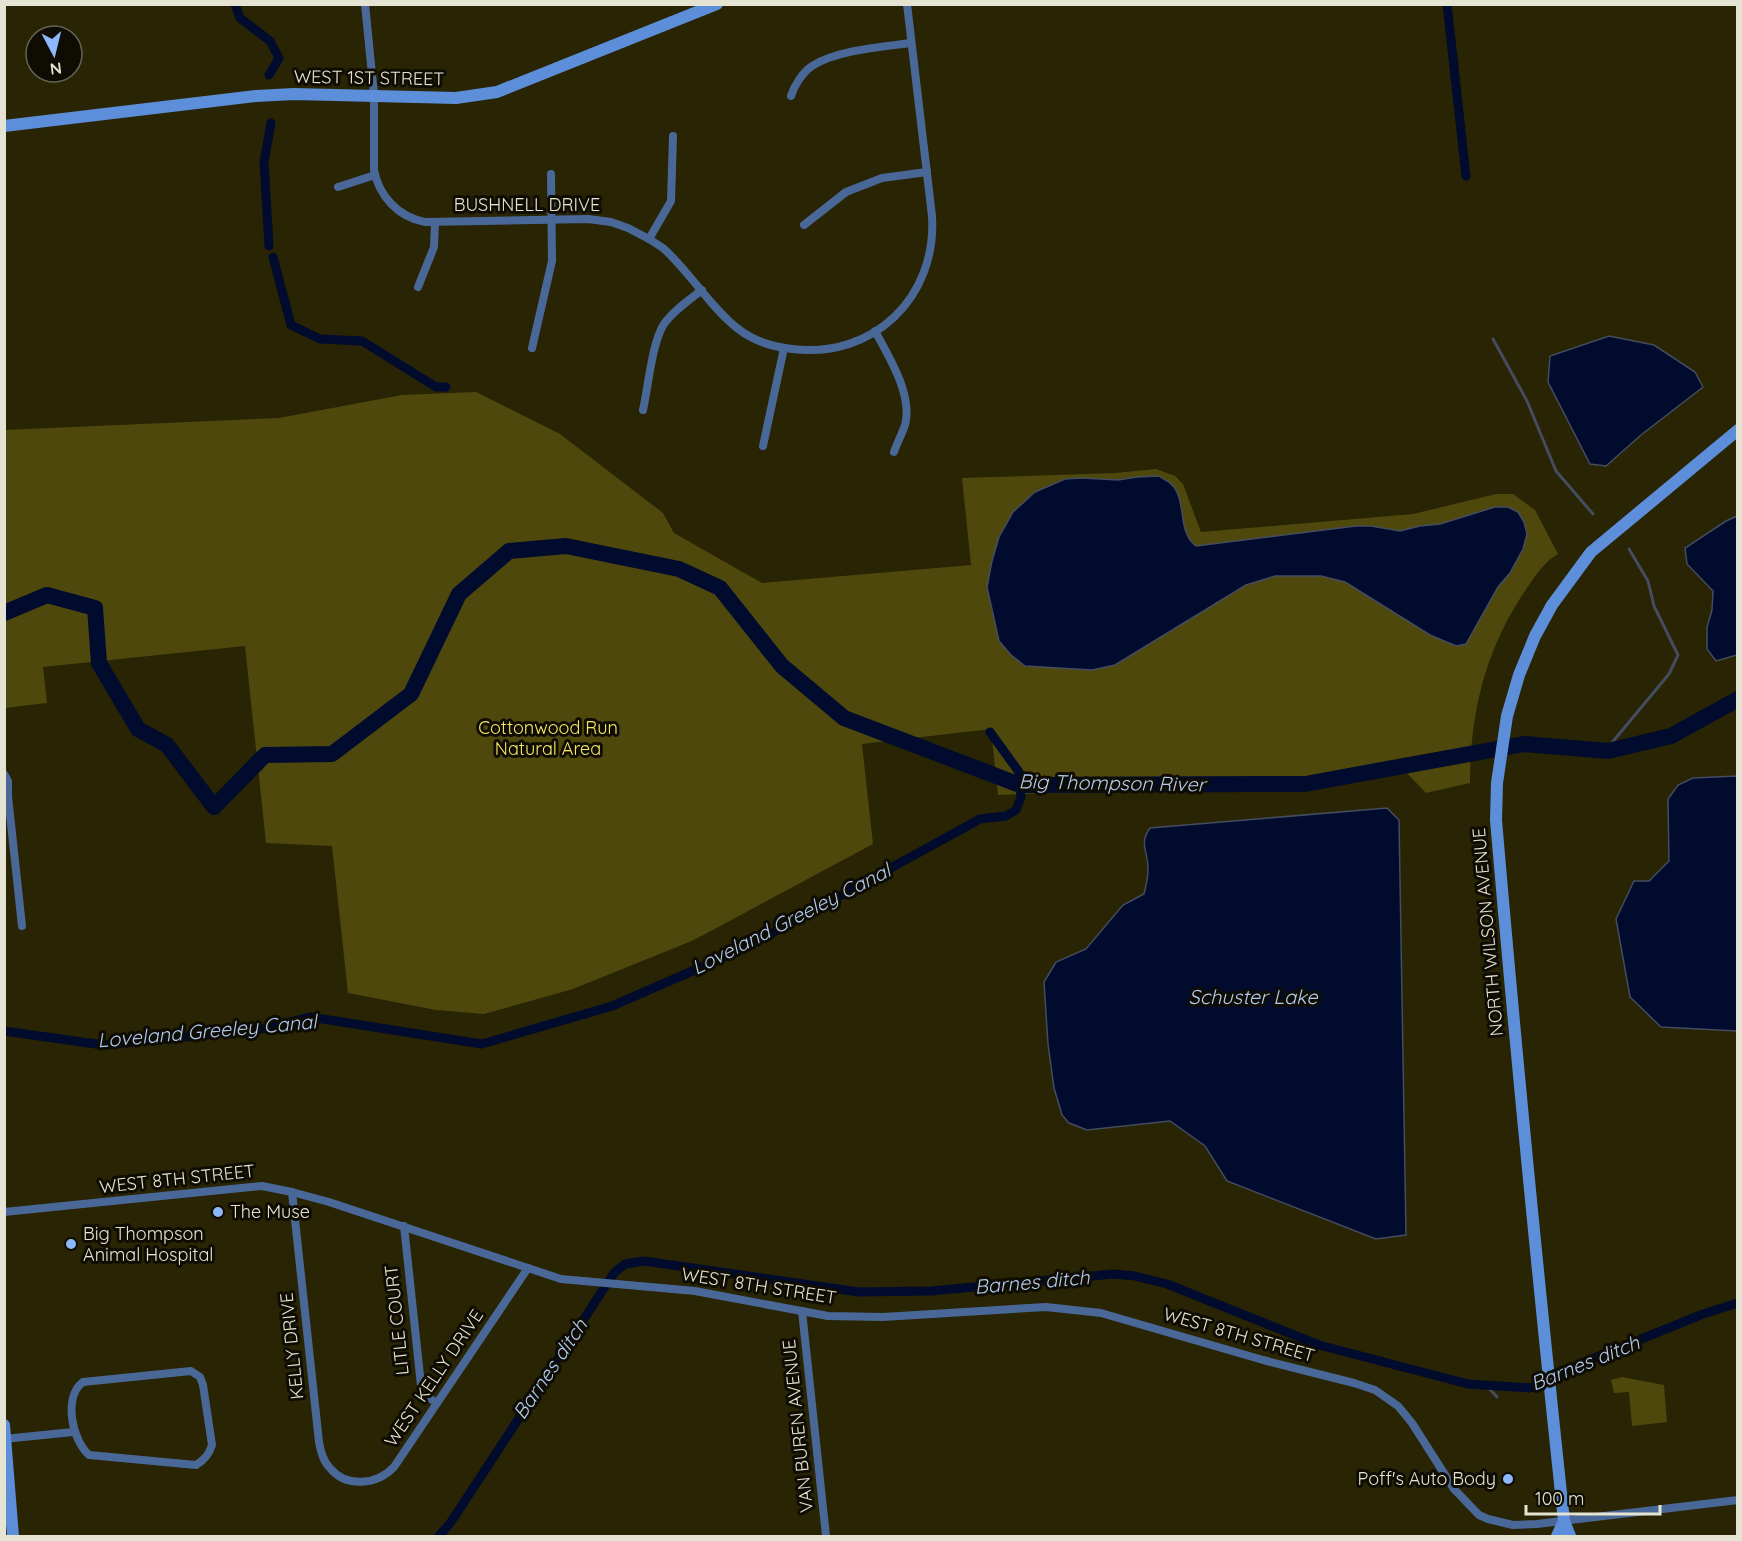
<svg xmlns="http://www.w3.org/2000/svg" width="1742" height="1541" viewBox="0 0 1742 1541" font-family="Quicksand,sans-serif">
  <rect width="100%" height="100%" fill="#282404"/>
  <!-- green -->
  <g fill="#4f480d">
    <path d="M 476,392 L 560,434 L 663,513 L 674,533 L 762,583 L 971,565 L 962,478 L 1115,473 L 1156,469 L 1175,476 L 1183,484 L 1201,532 L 1413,514 L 1496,494 L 1513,494 L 1535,510 L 1558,554 C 1545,561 1535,576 1527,588 C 1486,647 1470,712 1470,783 L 1426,793 L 1400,766 L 1310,786 L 1210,787 L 998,795 L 991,729 L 862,744 L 873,844 L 694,940 L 573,989 L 484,1014 L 436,1010 L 348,993 L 332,846 L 266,843 L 245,646 L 43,667 L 47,703 L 5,708 L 4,430 L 279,418 L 402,395 Z"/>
    <path d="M 1622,1377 L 1664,1385 L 1667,1422 L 1632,1426 L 1629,1392 L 1614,1393 L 1611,1380 Z"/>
  </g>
  <!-- water -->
  <g fill="#000b2e" stroke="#454c5f" stroke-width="1.5">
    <path d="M 1609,336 L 1654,345 L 1695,372 L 1703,387 L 1641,435 L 1606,466 L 1590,464 L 1548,382 L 1550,356 Z"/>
    <path d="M 1159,476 C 1163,479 1168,481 1171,484 C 1188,500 1176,531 1196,546 L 1356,526 L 1371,526 L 1400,531 L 1420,526 L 1440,524 L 1495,507 L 1508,507 L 1518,512 L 1524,522 L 1527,534 L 1523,549 L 1510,573 L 1498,587 L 1466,644 L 1456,646 L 1430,635 L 1345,582 L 1321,576 L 1275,576 L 1246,585 L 1115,665 L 1092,670 L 1025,666 L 1011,655 L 999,641 L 987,587 L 992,561 L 999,537 L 1013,512 L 1035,492 L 1065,479 L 1082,478 L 1118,480 L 1137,477 Z"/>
    <path d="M 1737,516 L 1737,655 L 1716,661 L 1707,649 L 1707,627 L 1712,610 L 1713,591 L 1687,564 L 1685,548 L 1726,521 Z"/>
    <path d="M 1737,776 L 1737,1031 L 1661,1027 L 1630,997 L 1616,919 L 1634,881 L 1649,881 L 1669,861 L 1668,799 L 1678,785 L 1693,778 Z"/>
    <path d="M 1387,808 L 1399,820 L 1406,1235 L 1376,1239 L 1227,1181 L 1205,1146 L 1170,1121 L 1087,1130 L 1069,1123 L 1062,1115 L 1054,1088 L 1048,1044 L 1044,982 L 1056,962 L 1086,949 L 1123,905 L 1144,894 C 1146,886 1148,878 1148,870 C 1149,852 1138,845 1150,828 Z"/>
  </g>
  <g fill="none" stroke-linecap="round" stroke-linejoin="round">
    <!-- stream -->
    <g stroke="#454c5f" stroke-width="3">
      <path d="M 1493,339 L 1527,401 L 1556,471 L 1593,514"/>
      <path d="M 1605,751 L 1669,674 L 1678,655 L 1654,606 L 1648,581 L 1629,549"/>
      <path d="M 1487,1386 L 1497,1397"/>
    </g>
    <!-- canal -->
    <g stroke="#000b2e" stroke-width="9">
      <path d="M 235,4 L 240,18 L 270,41 L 279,58 L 269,75"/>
      <path d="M 1447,4 L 1466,176"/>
      <path d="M 269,246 L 264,162 L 271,123"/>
      <path d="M 273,257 L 291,325 L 320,339 L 362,341 L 436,387 L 446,387"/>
      <path d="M 4,1031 L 103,1045 L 257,1030 L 310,1017 L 482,1044 L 612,1006 L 743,949 L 980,819 L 1006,816 L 1016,810 L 1021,797 L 1019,772 L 990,732"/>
      <path d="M 439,1536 L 451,1522 L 614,1273 L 625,1264 L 644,1261 L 859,1292 L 931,1291 L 1114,1274 L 1135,1276 L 1167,1284 L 1319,1345 L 1468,1384 L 1530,1388 L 1582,1363 L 1703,1314 L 1738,1303"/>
    </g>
    <!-- river -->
    <path stroke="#000b2e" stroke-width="16" d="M 4,613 L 47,595 L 95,608 L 99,663 L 138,729 L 167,745 L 214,807 L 265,755 L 332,754 L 411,694 L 459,594 L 509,551 L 566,546 L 679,569 L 720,588 L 782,666 L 844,718 L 1020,785 L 1305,784 L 1524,744 L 1608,751 L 1671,736 L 1738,699"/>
    <!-- minor -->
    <g stroke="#4a6897" stroke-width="8">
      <path d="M 365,4 L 374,95 L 374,170 C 379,196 398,217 425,222 L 588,219 L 611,222 L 628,228 L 649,239 L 663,248 C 690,272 710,307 737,328 C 752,340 773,347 792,349 C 874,359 937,297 932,216 L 907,4"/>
      <path d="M 791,96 C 794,86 802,73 812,66 C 837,50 882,47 911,43"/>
      <path d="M 338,187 L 375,175"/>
      <path d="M 804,225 L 846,192 L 882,178 L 927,172"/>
      <path d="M 649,239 L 671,201 L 673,136"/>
      <path d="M 418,287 L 434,247 L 435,222"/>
      <path d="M 875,331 C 889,357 913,395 905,425 C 902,434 897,443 894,452"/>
      <path d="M 532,348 L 552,261 L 551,174"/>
      <path d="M 643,410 C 648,388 652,342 664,324 C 673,311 689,300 702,290"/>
      <path d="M 763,446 L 784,348"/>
      <path d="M 4,774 L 8,781 L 8,796 L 22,926"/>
      <path d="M 292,1192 L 319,1442 C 321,1452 323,1461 330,1468 C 346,1488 377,1485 394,1467 L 528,1268"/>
      <path d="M 4,1212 L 262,1186 L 292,1192 L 329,1202 L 561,1279 L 695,1291 L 828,1316 L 883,1317 L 1046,1307 L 1101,1313 L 1263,1360 L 1354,1383 L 1375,1390 L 1398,1406 L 1412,1423 L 1454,1489 L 1479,1515 L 1488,1519 L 1513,1525 L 1537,1524 L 1738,1500"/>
      <path d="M 404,1226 L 421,1385 L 423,1394 L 437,1403"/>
      <path d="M 802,1311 L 826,1536"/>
      <path d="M 191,1371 L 200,1377 L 203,1385 L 212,1445 C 209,1455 204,1460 196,1465 L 89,1455 C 72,1440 63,1397 83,1382 Z"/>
      <path d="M 4,1439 L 73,1432"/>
    </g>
    <!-- secondary -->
    <g stroke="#5d8ed9" stroke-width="12">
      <path d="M 4,126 L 256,96 L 294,94 L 456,98 L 497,92 L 717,4"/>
      <path d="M 4,1425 L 13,1536"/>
      <path d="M 1557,1536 L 1564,1521"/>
      <path d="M 1570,1536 L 1564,1521 C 1539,1288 1516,1054 1496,820 L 1497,783 L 1507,716 L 1519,675 L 1535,636 L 1552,605 L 1591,552 L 1738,430"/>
    </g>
  </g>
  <!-- markers -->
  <g fill="#8db9fc" stroke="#0f0d03" stroke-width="2">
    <circle cx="218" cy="1212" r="6"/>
    <circle cx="71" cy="1244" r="6"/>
    <circle cx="1508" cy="1479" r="6"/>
  </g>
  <g text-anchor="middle" stroke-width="6" stroke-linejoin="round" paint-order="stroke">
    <!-- street labels -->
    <g font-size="18" fill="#e5e3d1" stroke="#0f0d03">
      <text transform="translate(369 78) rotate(1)" y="6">WEST 1ST STREET</text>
      <text x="527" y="211">BUSHNELL DRIVE</text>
      <text transform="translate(1488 932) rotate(-95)" y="6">NORTH WILSON AVENUE</text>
      <text transform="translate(177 1179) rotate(-6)" y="6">WEST 8TH STREET</text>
      <text transform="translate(759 1286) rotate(9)" y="6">WEST 8TH STREET</text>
      <text transform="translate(397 1320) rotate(-96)" y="6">LITLE COURT</text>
      <text transform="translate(1239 1335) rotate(16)" y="6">WEST 8TH STREET</text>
      <text transform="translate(292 1346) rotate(-96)" y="6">KELLY DRIVE</text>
      <text transform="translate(434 1378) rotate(-56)" y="6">WEST KELLY DRIVE</text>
      <text transform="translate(798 1426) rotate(-96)" y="6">VAN BUREN AVENUE</text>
    </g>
    <!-- park labels -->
    <g font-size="18" fill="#f7e862" stroke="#0f0d03">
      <text x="548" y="734">Cottonwood Run<tspan x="548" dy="21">Natural Area</tspan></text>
    </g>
    <!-- poi labels -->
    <g font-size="18" fill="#e5e3d1" stroke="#0f0d03" text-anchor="start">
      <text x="230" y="1218">The Muse</text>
      <text x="83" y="1240">Big Thompson<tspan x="83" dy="21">Animal Hospital</tspan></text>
      <text x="1496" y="1485" text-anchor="end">Poff's Auto Body</text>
    </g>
    <!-- water labels -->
    <g font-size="20" font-style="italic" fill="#b2cbf2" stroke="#0f0d03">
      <text transform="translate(1112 783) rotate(1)" y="7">Big Thompson River</text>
      <text transform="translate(791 919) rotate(-27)" y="7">Loveland Greeley Canal</text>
      <text x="1253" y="1004">Schuster Lake</text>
      <text transform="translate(207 1031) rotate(-5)" y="7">Loveland Greeley Canal</text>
      <text transform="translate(1032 1282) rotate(-5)" y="7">Barnes ditch</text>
      <text transform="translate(1585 1363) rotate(-22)" y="7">Barnes ditch</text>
      <text transform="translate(550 1369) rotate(-56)" y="7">Barnes ditch</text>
    </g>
  </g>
  <!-- border -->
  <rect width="1742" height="1541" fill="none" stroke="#e5e3d1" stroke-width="12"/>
  <!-- north arrow -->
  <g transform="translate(54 54) rotate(173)"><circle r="28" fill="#0f0d03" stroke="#656355" stroke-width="1.5"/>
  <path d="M0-4.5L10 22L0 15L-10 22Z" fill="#8db9fc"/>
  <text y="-9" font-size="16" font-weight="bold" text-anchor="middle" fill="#e5e3d1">N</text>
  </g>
  <!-- scale -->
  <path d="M1526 1505v9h134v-9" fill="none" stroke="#e5e3d1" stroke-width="3"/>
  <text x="1535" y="1505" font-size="18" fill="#e5e3d1" stroke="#0f0d03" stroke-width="4.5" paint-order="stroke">100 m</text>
</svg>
